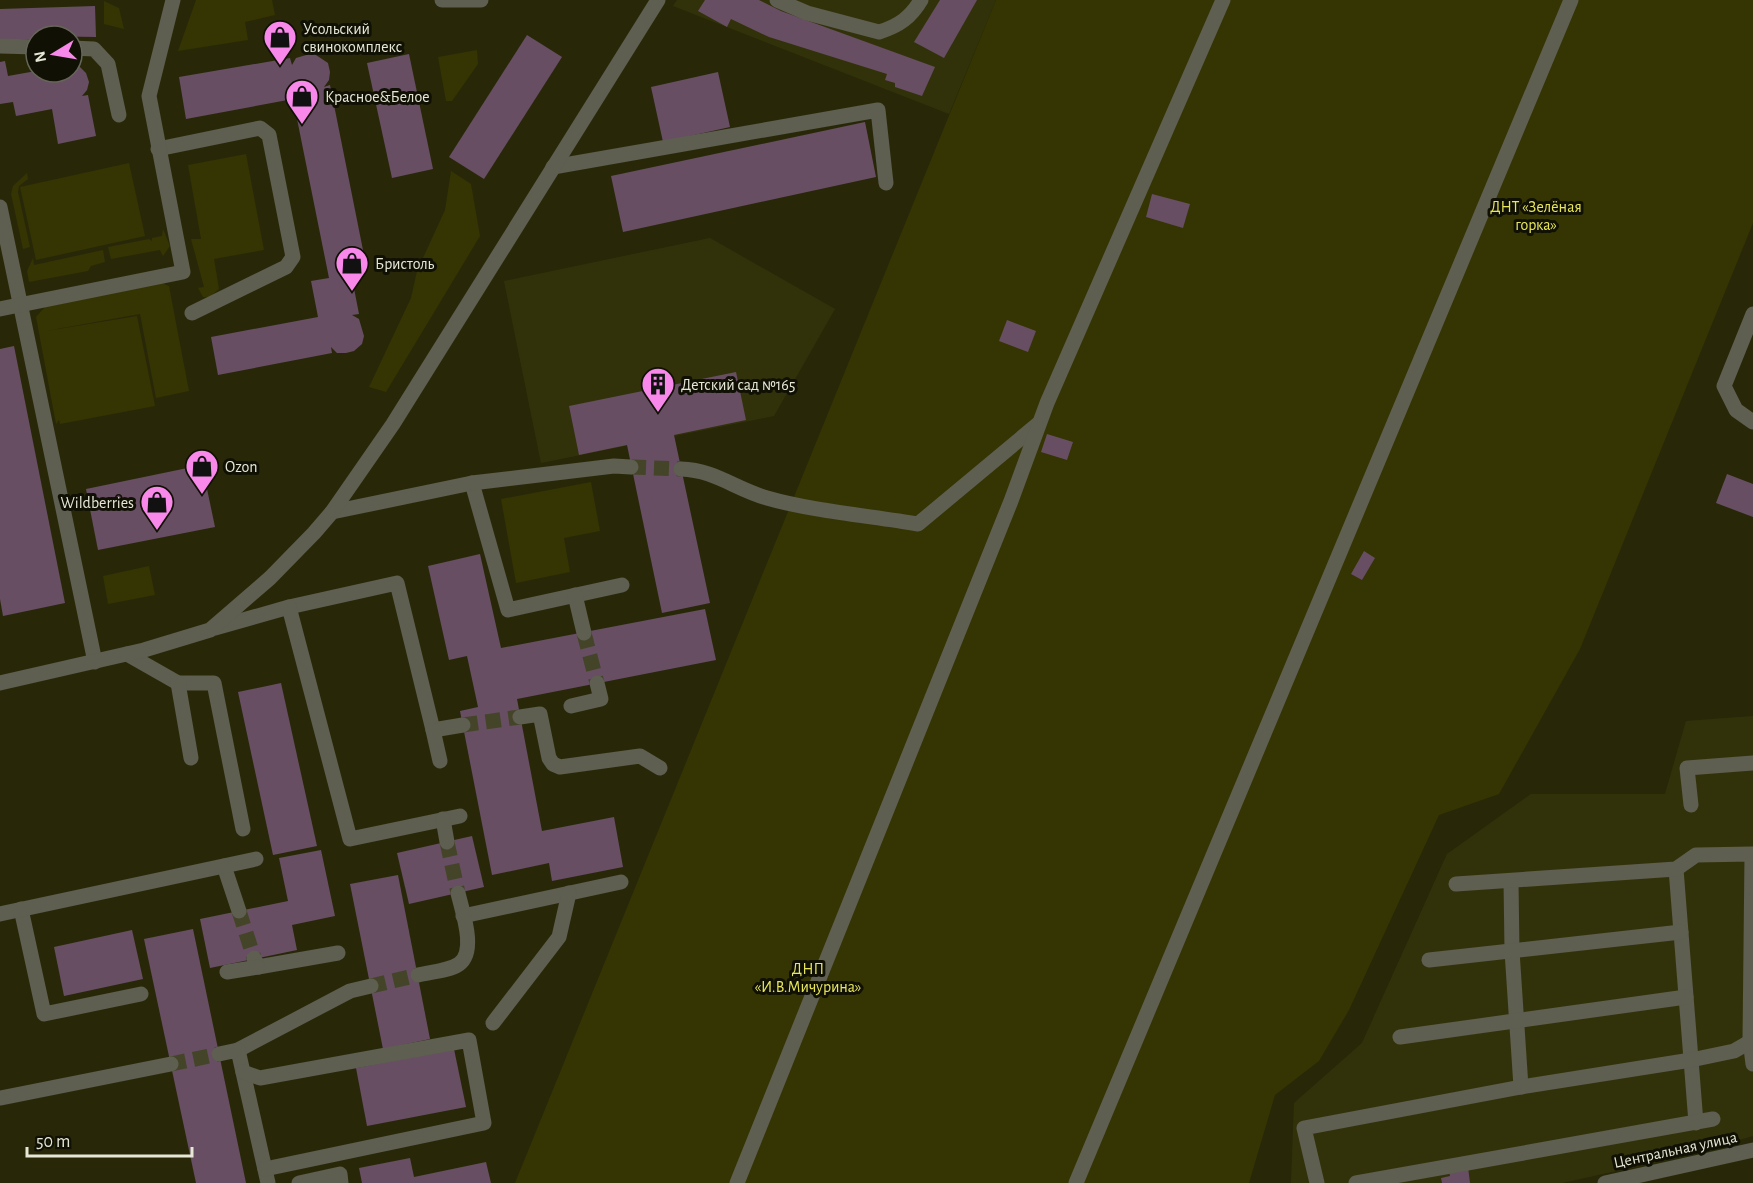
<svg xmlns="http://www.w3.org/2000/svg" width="1753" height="1183" viewBox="0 0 1753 1183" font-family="'Alegreya Sans',sans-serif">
  <rect width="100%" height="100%" fill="#282809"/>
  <!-- built -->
  <g fill="#32320a">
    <path d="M 677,0 L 996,0 L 949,114 L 673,6 Z"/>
    <path d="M 710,238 L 835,309 L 774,416 L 541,463 L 504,281 Z"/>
    <path d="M 1753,716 L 1753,1136 L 1680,1157 L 1562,1183 L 1291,1183 L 1294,1103 L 1362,1043 L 1447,854 L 1531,794 L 1665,794 L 1686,721 Z"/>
  </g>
  <!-- green -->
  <g fill="#353403">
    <path d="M 196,0 L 272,0 L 275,15 L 245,22 L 248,40 L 178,51 Z"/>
    <path d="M 996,0 L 1753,0 L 1753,223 L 1580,649 L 1499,794 L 1439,815 L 1349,1010 L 1319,1061 L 1275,1095 L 1249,1183 L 515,1183 Z"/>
    <path d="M 104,1 L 119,8 L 124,29 L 104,24 Z"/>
    <path d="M 477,50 L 478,64 L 452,101 L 446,101 L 438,57 Z"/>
    <path d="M 246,154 L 264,250 L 214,259 L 219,289 L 210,297 L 203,297 L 198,288 L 204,287 L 191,239 L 201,239 L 188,165 Z"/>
    <path d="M 129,163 L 145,236 L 36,260 L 20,187 Z"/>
    <path d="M 451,171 L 471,184 L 480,236 L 386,392 L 369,387 L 411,298 L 417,271 L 445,210 Z"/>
    <path d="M 27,173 L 28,179 L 19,186 L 18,192 L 30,247 L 23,249 L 11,194 L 13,186 Z"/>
    <path d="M 163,229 L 170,246 L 163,256 L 160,250 L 111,259 L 108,247 L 149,239 L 152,241 L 152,238 L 162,236 Z"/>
    <path d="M 103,250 L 105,262 L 91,266 L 88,271 L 29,282 L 27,271 L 33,258 L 34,265 Z"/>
    <path d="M 162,283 L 169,286 L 189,391 L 156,398 L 140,314 L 46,331 L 137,316 L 155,406 L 60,424 L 59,420 L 56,424 L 36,317 L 45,307 Z"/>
    <path d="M 591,482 L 600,531 L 564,538 L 570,572 L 516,583 L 501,499 Z"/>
    <path d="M 149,566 L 155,595 L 108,604 L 103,576 Z"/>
  </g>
  <!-- building -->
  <g fill="#674e63">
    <path d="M 705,0 L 759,0 L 781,11 L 935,67 L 922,96 L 895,87 L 895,83 L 885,80 L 887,74 L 769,37 L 731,19 L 727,27 L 698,11 Z"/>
    <path d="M 940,0 L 977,0 L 944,58 L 914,42 Z"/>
    <path d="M 95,6 L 96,37 L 36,36 L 36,39 L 0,41 L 0,9 Z"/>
    <path d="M 527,35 L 562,57 L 484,179 L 449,157 Z"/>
    <path d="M 313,53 L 328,63 L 330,72 L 329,80 L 324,87 L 330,85 L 367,270 L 351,273 L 359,314 L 352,315 L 359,319 L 364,336 L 362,344 L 354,351 L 346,353 L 337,353 L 331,347 L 332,353 L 218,375 L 211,337 L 318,317 L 311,281 L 329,278 L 293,99 L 186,119 L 179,77 L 290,58 L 292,65 L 296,58 Z"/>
    <path d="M 409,54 L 433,169 L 392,178 L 367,63 Z"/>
    <path d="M 5,61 L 8,76 L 36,71 L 50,72 L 50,75 L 52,72 L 72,72 L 72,63 L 79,66 L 86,73 L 89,82 L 87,90 L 82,96 L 88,95 L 96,136 L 58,144 L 52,109 L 16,116 L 13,102 L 0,104 L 0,62 Z"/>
    <path d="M 718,72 L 730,127 L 663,142 L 651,87 Z"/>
    <path d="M 865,122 L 876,177 L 623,232 L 611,176 Z"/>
    <path d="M 1152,194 L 1190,204 L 1183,228 L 1146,217 Z"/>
    <path d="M 1007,320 L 1036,331 L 1028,352 L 999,341 Z"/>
    <path d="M 14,346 L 65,603 L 3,616 L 0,599 L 0,349 Z"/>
    <path d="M 736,372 L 746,420 L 674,435 L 710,603 L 662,613 L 627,445 L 579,455 L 569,406 Z"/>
    <path d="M 1047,434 L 1073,442 L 1067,460 L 1041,452 Z"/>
    <path d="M 202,465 L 215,527 L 98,550 L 86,489 Z"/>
    <path d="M 1727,474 L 1753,484 L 1753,517 L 1716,503 Z"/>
    <path d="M 1364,551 L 1375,558 L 1362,580 L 1351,574 Z"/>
    <path d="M 480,554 L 501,648 L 705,609 L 716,660 L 517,699 L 542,831 L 614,817 L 623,867 L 552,881 L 549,863 L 492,875 L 460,711 L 478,707 L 467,656 L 449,660 L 428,566 Z"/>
    <path d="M 281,683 L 317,846 L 273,855 L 238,692 Z"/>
    <path d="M 472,836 L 484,887 L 409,904 L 397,853 Z"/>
    <path d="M 321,850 L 335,916 L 292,925 L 297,950 L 210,968 L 200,919 L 288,901 L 279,858 Z"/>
    <path d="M 398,875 L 430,1039 L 383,1049 L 350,884 Z"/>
    <path d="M 193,929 L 246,1183 L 196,1183 L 144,939 Z"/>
    <path d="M 132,930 L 143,979 L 64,996 L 54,947 Z"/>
    <path d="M 454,1049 L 466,1107 L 367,1126 L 356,1068 Z"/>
    <path d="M 410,1158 L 414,1177 L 486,1162 L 491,1183 L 362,1183 L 359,1168 Z"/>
    <path d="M 1468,1167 L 1470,1183 L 1442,1183 L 1441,1178 L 1450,1176 L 1449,1170 Z"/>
  </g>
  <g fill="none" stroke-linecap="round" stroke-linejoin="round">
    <!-- minor-tunnel -->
    <g stroke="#444528" stroke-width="15" stroke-dasharray="15 8" stroke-linecap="butt">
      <path d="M 631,467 L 681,469"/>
      <path d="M 584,633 L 597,683"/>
      <path d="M 463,725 L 520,717"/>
      <path d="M 447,842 L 458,893"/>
      <path d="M 239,911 L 254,958"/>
      <path d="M 371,986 L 418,975"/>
      <path d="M 171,1064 L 219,1054"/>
    </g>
    <!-- minor -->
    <g stroke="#5e5e51" stroke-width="15">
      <path d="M 442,0 L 481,0"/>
      <path d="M 777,0 L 807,13 L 879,32 C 899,26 911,17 921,0"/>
      <path d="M 0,46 L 36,47"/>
      <path d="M 72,48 L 94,49 L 108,64 L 119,115"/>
      <path d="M 158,149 L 260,128 L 269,135 L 293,257 L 286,267 L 192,313"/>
      <path d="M 553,167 L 878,110 L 886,183"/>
      <path d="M 0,207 L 95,662"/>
      <path d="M 0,309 L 183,272 L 149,96 L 173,0"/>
      <path d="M 1753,314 L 1724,386 L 1736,410 L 1753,422"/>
      <path d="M 681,469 C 715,470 735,489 767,498 C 812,511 871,516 918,524 L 1038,424"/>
      <path d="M 472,483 L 508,610 L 622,585"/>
      <path d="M 332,512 L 472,483 L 614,466 L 631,467"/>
      <path d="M 575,595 L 584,633"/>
      <path d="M 289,607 L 397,583 L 433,730 L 463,725"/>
      <path d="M 215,628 L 289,607 L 350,839 L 460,816"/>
      <path d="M 127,654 L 178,683 L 214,683 L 243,829"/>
      <path d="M 0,683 L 144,650 L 210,630 L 270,578 L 314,533 L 332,512 L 393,424 L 658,0"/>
      <path d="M 178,683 L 191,758"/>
      <path d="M 571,706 L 601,699 L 597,683"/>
      <path d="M 520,717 L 540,714 L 549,758 L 553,764 L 560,767 L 640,756 L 660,768"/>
      <path d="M 433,730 L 440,761"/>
      <path d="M 1691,805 L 1687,768 L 1753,763"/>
      <path d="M 443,819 L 447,842"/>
      <path d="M 224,866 L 239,911"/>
      <path d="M 1676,869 L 1696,1123"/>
      <path d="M 1511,881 L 1512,951 L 1521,1087"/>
      <path d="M 1456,884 L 1676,869 L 1696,855 L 1752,854 L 1750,1040 L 1753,1064"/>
      <path d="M 21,909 L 44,1014 L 141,994"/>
      <path d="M 0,914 L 256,859"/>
      <path d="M 463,916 L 621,882"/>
      <path d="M 254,958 L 258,967 L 338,953"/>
      <path d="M 1429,960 L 1681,932"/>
      <path d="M 227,972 L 258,967"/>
      <path d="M 418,975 C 430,972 449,971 459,964 C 477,951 462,911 458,893"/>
      <path d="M 493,1023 L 559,937 L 569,893"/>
      <path d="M 1400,1037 L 1686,997"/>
      <path d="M 238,1050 L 350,991 L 371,986"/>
      <path d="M 219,1054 L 238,1050 L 268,1183"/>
      <path d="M 243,1072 L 260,1078 L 469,1040 L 484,1123 L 265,1169"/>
      <path d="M 1,1098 L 171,1064"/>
      <path d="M 299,1183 L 340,1174 L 341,1183"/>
      <path d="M 737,1183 L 1011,501 L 1047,403 L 1223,0"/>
      <path d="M 1076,1183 L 1571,0"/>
      <path d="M 1317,1183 L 1304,1128 L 1521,1087 L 1691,1060 L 1734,1051 L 1753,1040"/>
      <path d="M 1356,1183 L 1713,1119"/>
      <path d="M 1605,1183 L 1753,1150"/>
    </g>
  </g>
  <!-- icons -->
  <defs>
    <symbol id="shop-pin" viewBox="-11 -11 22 30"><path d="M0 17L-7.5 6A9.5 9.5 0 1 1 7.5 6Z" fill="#f888e9" stroke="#101005"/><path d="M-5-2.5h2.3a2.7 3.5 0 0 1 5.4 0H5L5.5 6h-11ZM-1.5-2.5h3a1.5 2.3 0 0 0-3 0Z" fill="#111"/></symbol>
    <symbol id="building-pin" viewBox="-11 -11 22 30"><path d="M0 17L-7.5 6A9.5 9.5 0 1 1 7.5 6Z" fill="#f888e9" stroke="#101005"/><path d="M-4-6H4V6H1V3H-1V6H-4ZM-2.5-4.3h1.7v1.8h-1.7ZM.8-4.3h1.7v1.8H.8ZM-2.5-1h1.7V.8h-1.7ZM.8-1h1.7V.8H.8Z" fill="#111"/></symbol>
  </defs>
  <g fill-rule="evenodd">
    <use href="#shop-pin" x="261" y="18" width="38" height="52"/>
    <use href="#shop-pin" x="283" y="77" width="38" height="52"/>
    <use href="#shop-pin" x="333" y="244" width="38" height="52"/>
    <use href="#building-pin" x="639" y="365" width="38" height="52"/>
    <use href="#shop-pin" x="183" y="447" width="38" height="52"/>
    <use href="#shop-pin" x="138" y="483" width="38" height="52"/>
  </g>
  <g text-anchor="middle" stroke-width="6" stroke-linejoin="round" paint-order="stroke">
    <!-- poi labels -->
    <g font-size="16" fill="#e6e7d5" stroke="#101005" text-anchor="start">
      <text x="303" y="34">Усольский<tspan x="303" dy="18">свинокомплекс</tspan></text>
      <text x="325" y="102">Красное&amp;Белое</text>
      <text x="375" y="269">Бристоль</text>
      <text x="681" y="390">Детский сад №165</text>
      <text x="225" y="472">Ozon</text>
      <text x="134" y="508" text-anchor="end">Wildberries</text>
    </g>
    <!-- park labels -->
    <g font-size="16" fill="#e8e75b" stroke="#101005">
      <text x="1536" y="212">ДНТ «Зелёная<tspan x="1536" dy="18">горка»</tspan></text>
      <text x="808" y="974">ДНП<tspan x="808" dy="18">«И.В.Мичурина»</tspan></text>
    </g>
    <!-- street labels -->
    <g font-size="16" fill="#e6e7d5" stroke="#101005">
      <text transform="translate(1675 1149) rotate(-12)" y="6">Центральная улица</text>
    </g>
  </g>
  <!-- north arrow -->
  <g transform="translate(54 54) rotate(259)"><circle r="28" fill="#101005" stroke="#666658" stroke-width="1.5"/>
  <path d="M0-4.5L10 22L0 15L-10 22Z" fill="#f888e9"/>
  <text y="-9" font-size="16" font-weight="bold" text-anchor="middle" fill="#e6e7d5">N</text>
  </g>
  <!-- scale -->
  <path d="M27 1147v9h165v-9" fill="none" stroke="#e6e7d5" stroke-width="3"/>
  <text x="36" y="1147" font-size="18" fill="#e6e7d5" stroke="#101005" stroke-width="4.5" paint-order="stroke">50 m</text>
</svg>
